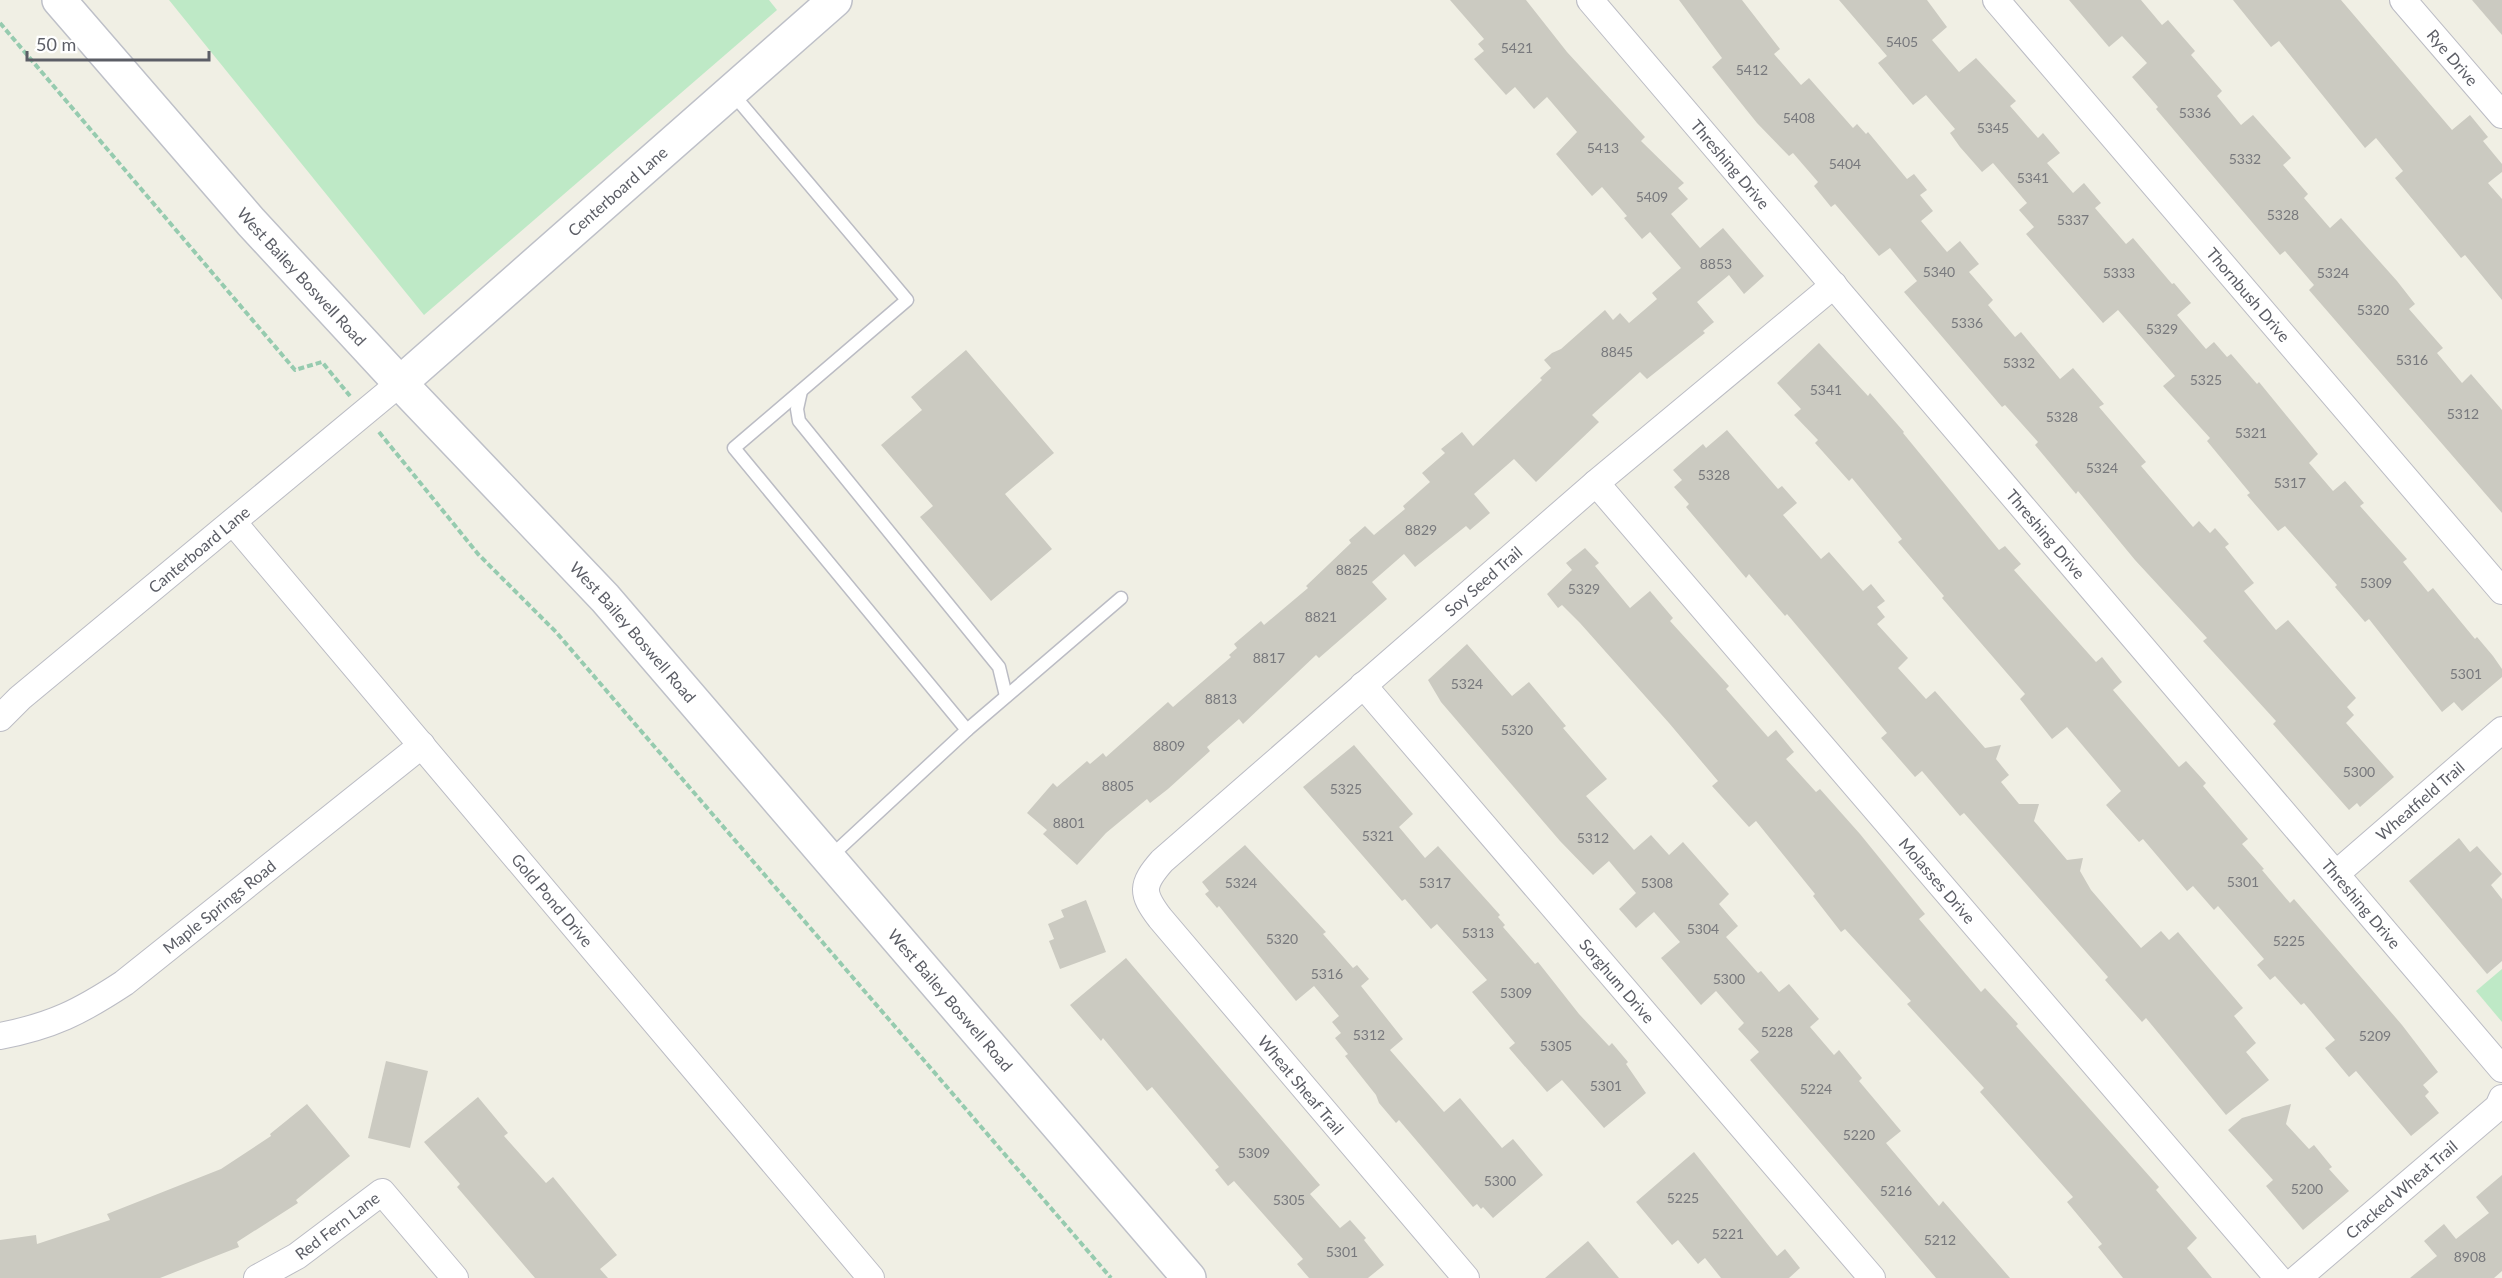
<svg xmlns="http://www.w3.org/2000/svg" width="2502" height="1278" viewBox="0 0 2502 1278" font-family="Lato,sans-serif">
  <rect width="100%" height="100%" fill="#f0efe4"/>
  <!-- green -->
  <g fill="#bee9c6">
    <path d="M 169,0 L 769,0 L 777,10 L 424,315 Z"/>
    <path d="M 2502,969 L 2502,1022 L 2476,991 Z"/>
  </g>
  <!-- building -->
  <g fill="#cbcac1">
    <path d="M 1450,0 L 1526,0 L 1567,52 L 1645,137 L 1641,141 L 1684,183 L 1678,188 L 1688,199 L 1671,214 L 1700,248 L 1723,228 L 1764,276 L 1744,294 L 1729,275 L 1697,302 L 1714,322 L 1703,331 L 1705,333 L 1647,379 L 1640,372 L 1592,415 L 1599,422 L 1536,482 L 1514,459 L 1474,494 L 1490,513 L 1470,530 L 1466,526 L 1415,567 L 1404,554 L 1372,582 L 1387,599 L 1319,658 L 1316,655 L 1243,724 L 1239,719 L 1207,747 L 1210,751 L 1168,789 L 1150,803 L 1147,799 L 1106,833 L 1077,865 L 1043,834 L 1047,830 L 1027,813 L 1053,783 L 1057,787 L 1087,761 L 1090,764 L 1103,753 L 1106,757 L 1168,702 L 1173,707 L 1231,657 L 1229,655 L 1237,648 L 1234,644 L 1261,621 L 1264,625 L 1308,588 L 1306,586 L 1351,543 L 1349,540 L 1365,526 L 1374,535 L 1405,509 L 1403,506 L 1430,482 L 1422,473 L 1445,453 L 1441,449 L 1462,432 L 1473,446 L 1542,380 L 1540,378 L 1551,368 L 1544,360 L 1552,353 L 1561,349 L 1605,310 L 1613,320 L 1620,313 L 1629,323 L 1657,299 L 1652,293 L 1681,268 L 1650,232 L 1642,239 L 1624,218 L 1627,216 L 1602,187 L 1592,196 L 1556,154 L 1577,132 L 1547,97 L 1534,109 L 1515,87 L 1506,95 L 1474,59 L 1484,51 L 1478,44 L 1484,39 Z"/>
    <path d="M 1679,0 L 1742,0 L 1780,49 L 1774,54 L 1801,85 L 1809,78 L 1853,128 L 1857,124 L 1866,134 L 1868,132 L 1907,179 L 1914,174 L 1927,190 L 1920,195 L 1933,211 L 1921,221 L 1947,252 L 1960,241 L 1979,264 L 1969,272 L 1993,300 L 1988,305 L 2015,337 L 2021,332 L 2060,379 L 2073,368 L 2104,404 L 2099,407 L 2146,462 L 2141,466 L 2193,527 L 2199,521 L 2210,533 L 2215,528 L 2229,544 L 2225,547 L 2254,583 L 2244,591 L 2276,630 L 2288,620 L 2356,698 L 2347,707 L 2354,715 L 2346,723 L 2394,777 L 2360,807 L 2357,803 L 2349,810 L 2273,724 L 2276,721 L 2203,641 L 2207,638 L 2135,560 L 2078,491 L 2076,494 L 2035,445 L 2038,442 L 2005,405 L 2002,407 L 1904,292 L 1917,281 L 1890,248 L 1879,256 L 1835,204 L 1831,207 L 1814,186 L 1818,182 L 1793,153 L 1789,156 L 1757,123 L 1712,67 L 1722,58 Z"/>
    <path d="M 1839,0 L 1927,0 L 1947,27 L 1932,40 L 1959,72 L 1976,58 L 2016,101 L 2010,106 L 2038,138 L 2043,133 L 2060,153 L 2047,163 L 2073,193 L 2084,183 L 2101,203 L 2095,208 L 2126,244 L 2133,238 L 2172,284 L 2174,283 L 2191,303 L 2177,315 L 2206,349 L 2214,342 L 2227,357 L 2231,354 L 2257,384 L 2259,382 L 2318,454 L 2309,463 L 2333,491 L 2345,481 L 2364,503 L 2360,506 L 2407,559 L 2403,562 L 2428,592 L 2433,588 L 2475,639 L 2477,637 L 2493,656 L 2502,669 L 2502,677 L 2462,711 L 2454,702 L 2442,712 L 2369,619 L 2365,622 L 2335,587 L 2337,585 L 2285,526 L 2278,531 L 2247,495 L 2250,493 L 2207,441 L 2210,438 L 2163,386 L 2175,376 L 2118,310 L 2103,323 L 2026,234 L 2034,227 L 2019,210 L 2027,203 L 1993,163 L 1982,172 L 1960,147 L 1950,133 L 1955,129 L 1926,95 L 1913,105 L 1878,63 L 1887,56 Z"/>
    <path d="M 2069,0 L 2141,0 L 2162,25 L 2168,20 L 2195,51 L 2191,55 L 2222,91 L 2217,96 L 2241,125 L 2253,115 L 2291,158 L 2283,165 L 2308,194 L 2304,198 L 2330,228 L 2341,218 L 2397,281 L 2415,304 L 2409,309 L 2443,348 L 2437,353 L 2462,383 L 2471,374 L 2502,410 L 2502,513 L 2309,290 L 2314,285 L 2285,251 L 2280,255 L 2156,109 L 2158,107 L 2132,77 L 2147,63 L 2122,36 L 2109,47 Z"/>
    <path d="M 2233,0 L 2341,0 L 2452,130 L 2470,115 L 2488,137 L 2483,141 L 2502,164 L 2502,172 L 2488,183 L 2502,199 L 2502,300 L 2465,255 L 2461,258 L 2395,178 L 2403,171 L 2376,138 L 2365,148 L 2279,41 L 2271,47 Z"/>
    <path d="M 2472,0 L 2502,0 L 2502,35 Z"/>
    <path d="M 1819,343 L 1868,396 L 1870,393 L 1904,432 L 1903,433 L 1999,550 L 2005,546 L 2021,564 L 2014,570 L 2096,662 L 2102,657 L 2122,682 L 2113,690 L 2179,767 L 2186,761 L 2206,783 L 2203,786 L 2248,839 L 2242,844 L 2264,869 L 2262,870 L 2290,903 L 2294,899 L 2402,1025 L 2438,1072 L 2423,1085 L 2429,1092 L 2425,1096 L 2439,1113 L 2411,1136 L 2356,1071 L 2349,1077 L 2325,1048 L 2335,1040 L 2304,1003 L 2301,1005 L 2275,976 L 2270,980 L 2257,965 L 2264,959 L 2218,906 L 2214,910 L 2193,886 L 2187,891 L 2143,839 L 2139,842 L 2106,805 L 2121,791 L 2067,727 L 2052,739 L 2020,699 L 2025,694 L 1942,598 L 1944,596 L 1898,542 L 1902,539 L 1852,478 L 1849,481 L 1815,443 L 1818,440 L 1794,415 L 1801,409 L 1777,383 Z"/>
    <path d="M 966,350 L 1054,453 L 1005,494 L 1052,549 L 991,601 L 920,517 L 933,506 L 881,445 L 922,410 L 911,397 Z"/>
    <path d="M 1727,430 L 1778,489 L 1782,486 L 1797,503 L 1783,515 L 1821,559 L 1829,552 L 1863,591 L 1871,584 L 1885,601 L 1877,607 L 1885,617 L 1877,624 L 1908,658 L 1898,668 L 1926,699 L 1935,691 L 1985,748 L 2001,745 L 1996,759 L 2009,775 L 2001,782 L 2019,804 L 2039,804 L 2034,821 L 2067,860 L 2083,858 L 2080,871 L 2091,890 L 2141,948 L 2161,931 L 2169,940 L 2178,932 L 2243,1008 L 2234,1016 L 2256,1043 L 2246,1052 L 2269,1080 L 2226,1115 L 2146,1018 L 2142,1022 L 2105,980 L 2108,977 L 1964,813 L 1960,816 L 1922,771 L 1915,777 L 1881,738 L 1887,733 L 1787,614 L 1785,616 L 1749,574 L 1746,578 L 1686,507 L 1689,504 L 1674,487 L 1682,480 L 1673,470 L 1703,444 L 1706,448 Z"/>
    <path d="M 1585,548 L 1599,563 L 1595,566 L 1630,608 L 1650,591 L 1673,618 L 1670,621 L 1729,686 L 1726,689 L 1768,737 L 1776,730 L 1794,752 L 1786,759 L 1816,792 L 1820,789 L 1860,834 L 1925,914 L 1919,919 L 1981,992 L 1985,988 L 2018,1024 L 2016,1026 L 2159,1187 L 2156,1190 L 2197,1238 L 2187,1248 L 2212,1278 L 2123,1278 L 2098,1247 L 2102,1244 L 2067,1202 L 2073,1197 L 1980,1092 L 1984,1088 L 1907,1004 L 1911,1001 L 1845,929 L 1841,932 L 1813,896 L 1815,894 L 1756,821 L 1749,827 L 1712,786 L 1718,781 L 1669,723 L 1580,623 L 1562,605 L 1558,608 L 1547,594 L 1572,570 L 1566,563 Z"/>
    <path d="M 1467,644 L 1512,696 L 1529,682 L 1566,726 L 1563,728 L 1607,779 L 1586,796 L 1634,850 L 1651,835 L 1669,855 L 1683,842 L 1729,894 L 1719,904 L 1738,926 L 1726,937 L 1758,973 L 1761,971 L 1779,992 L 1789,984 L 1819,1019 L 1810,1027 L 1834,1055 L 1839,1050 L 1862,1078 L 1859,1081 L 1901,1131 L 1886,1143 L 1939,1206 L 1943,1201 L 2010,1278 L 1936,1278 L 1750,1060 L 1759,1052 L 1738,1029 L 1744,1023 L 1716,991 L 1701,1005 L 1661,958 L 1680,942 L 1654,912 L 1636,928 L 1619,909 L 1636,893 L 1609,861 L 1593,875 L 1560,841 L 1441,702 L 1428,680 Z"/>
    <path d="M 1354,745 L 1413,814 L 1399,827 L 1425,858 L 1438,846 L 1500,915 L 1498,917 L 1505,925 L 1503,927 L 1535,964 L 1538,962 L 1579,1014 L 1609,1046 L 1612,1043 L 1628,1062 L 1626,1064 L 1646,1093 L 1604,1128 L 1562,1080 L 1547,1092 L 1509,1048 L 1515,1043 L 1472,992 L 1487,980 L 1437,924 L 1431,929 L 1405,899 L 1402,901 L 1303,787 Z"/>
    <path d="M 2459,838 L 2470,852 L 2477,846 L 2502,874 L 2491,885 L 2502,899 L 2502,961 L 2487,974 L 2409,881 Z"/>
    <path d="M 1245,845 L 1326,932 L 1323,934 L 1353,968 L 1357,965 L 1369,979 L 1361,986 L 1403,1039 L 1390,1050 L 1444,1112 L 1460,1098 L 1502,1148 L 1513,1139 L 1543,1175 L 1493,1218 L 1483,1207 L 1481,1209 L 1477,1204 L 1473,1207 L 1399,1120 L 1396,1123 L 1379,1103 L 1376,1095 L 1345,1056 L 1348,1054 L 1335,1038 L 1341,1033 L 1332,1022 L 1339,1016 L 1314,986 L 1296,1001 L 1219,906 L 1217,908 L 1205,894 L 1209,891 L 1202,882 Z"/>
    <path d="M 1086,900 L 1106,952 L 1060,969 L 1049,941 L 1054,939 L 1048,924 L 1064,917 L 1061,910 Z"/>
    <path d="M 1126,958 L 1320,1185 L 1310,1194 L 1340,1228 L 1350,1220 L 1366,1238 L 1364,1240 L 1384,1265 L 1368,1278 L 1309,1278 L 1297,1264 L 1303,1259 L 1234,1181 L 1228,1186 L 1215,1170 L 1219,1167 L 1152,1087 L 1147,1091 L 1103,1038 L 1101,1041 L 1070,1005 Z"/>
    <path d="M 386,1061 L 428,1071 L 410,1148 L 368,1138 Z"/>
    <path d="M 478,1097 L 508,1133 L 504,1136 L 546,1183 L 553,1177 L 617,1255 L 600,1269 L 608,1278 L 535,1278 L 457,1187 L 460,1184 L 424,1142 Z"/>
    <path d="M 307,1104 L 350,1156 L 296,1200 L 298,1203 L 237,1242 L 239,1247 L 160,1278 L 0,1278 L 0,1240 L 36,1235 L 37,1244 L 110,1220 L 107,1214 L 221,1169 L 271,1136 L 270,1134 Z"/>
    <path d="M 2291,1104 L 2286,1124 L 2309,1149 L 2314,1145 L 2332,1167 L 2329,1169 L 2349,1191 L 2303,1230 L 2266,1186 L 2273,1180 L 2228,1130 L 2242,1118 Z"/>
    <path d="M 1694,1152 L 1777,1256 L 1785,1249 L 1800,1268 L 1789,1278 L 1721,1278 L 1705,1258 L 1698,1264 L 1678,1240 L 1672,1245 L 1636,1202 Z"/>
    <path d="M 2502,1175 L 2502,1271 L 2494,1278 L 2410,1278 L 2437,1256 L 2424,1241 L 2444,1224 L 2456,1239 L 2489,1213 L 2476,1197 Z"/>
    <path d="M 1588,1241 L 1619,1278 L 1545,1278 Z"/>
  </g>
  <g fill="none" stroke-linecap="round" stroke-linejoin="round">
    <defs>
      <g id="lane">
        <path d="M 732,93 L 907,300 L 734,448 L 967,730 L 830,857"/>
        <path d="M 801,391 L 797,409 L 799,421 L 999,667 L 1006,696"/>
        <path d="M 967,730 L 1121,598"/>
      </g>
      <g id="street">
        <path id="s1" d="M 1590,0 L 2502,1069"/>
        <path id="s2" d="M 1996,0 L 2502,591"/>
        <path id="s3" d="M 2403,0 L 2502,115"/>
        <path id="s4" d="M 1596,483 L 2278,1278"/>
        <path id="s5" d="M 233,522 L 871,1278"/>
        <path id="s6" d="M 1363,685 L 1872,1278"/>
        <path id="s7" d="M 0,718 L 20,698 L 400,383"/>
        <path id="s8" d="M 2337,873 L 2502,730"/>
        <path id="s9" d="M 0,1036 C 52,1026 80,1012 124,983 L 422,745"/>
        <path id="s10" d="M 257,1278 L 297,1256 L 382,1192 L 455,1278"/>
        <path id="s11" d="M 1466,1278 L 1160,918 C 1141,893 1141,885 1162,861 L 1596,483 L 1834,285"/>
        <path id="s12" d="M 2298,1278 L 2498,1107 L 2502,1098"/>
      </g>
      <g id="secondary">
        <path id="s13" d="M 59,0 L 251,222 L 400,383 L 605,598 L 1189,1278"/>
        <path id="s14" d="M 400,383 L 835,0"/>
      </g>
    </defs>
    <!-- lane casing -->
    <use href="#lane" stroke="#bbbcc4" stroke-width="15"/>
    <!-- street casing -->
    <use href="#street" stroke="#bbbcc4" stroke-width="28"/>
    <!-- secondary casing -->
    <use href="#secondary" stroke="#bec0c8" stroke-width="36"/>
    <!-- path -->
    <g stroke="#96cbaf" stroke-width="4" stroke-dasharray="6 3" stroke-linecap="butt">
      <path d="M 0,23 L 295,370 L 322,362 L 350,396"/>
      <path d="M 379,432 L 478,554 L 556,632 L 1111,1278"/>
    </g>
    <!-- lane -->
    <use href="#lane" stroke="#fff" stroke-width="12"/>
    <!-- street -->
    <use href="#street" stroke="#fff" stroke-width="26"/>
    <!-- secondary -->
    <use href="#secondary" stroke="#fff" stroke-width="33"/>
  </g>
  <g text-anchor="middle" stroke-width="4.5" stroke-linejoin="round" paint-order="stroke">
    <!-- number labels -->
    <g font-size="14" fill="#78797d">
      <text x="1902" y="47">5405</text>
      <text x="1517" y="53">5421</text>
      <text x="1752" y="75">5412</text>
      <text x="2195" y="118">5336</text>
      <text x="1799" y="123">5408</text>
      <text x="1993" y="133">5345</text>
      <text x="1603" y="153">5413</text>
      <text x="2245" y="164">5332</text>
      <text x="1845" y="169">5404</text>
      <text x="2033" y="183">5341</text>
      <text x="1652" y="202">5409</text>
      <text x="2283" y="220">5328</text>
      <text x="2073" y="225">5337</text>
      <text x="1716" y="269">8853</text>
      <text x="1939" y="277">5340</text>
      <text x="2119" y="278">5333</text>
      <text x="2333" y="278">5324</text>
      <text x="2373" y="315">5320</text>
      <text x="1967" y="328">5336</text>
      <text x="2162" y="334">5329</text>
      <text x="1617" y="357">8845</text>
      <text x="2412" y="365">5316</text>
      <text x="2019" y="368">5332</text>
      <text x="2206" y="385">5325</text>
      <text x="1826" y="395">5341</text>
      <text x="2463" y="419">5312</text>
      <text x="2062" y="422">5328</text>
      <text x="2251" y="438">5321</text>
      <text x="2102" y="473">5324</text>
      <text x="1714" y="480">5328</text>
      <text x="2290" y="488">5317</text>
      <text x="1421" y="535">8829</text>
      <text x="1352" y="575">8825</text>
      <text x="2376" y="588">5309</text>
      <text x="1584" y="594">5329</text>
      <text x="1321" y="622">8821</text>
      <text x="1269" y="663">8817</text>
      <text x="2466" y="679">5301</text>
      <text x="1467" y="689">5324</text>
      <text x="1221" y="704">8813</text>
      <text x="1517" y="735">5320</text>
      <text x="1169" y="751">8809</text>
      <text x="2359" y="777">5300</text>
      <text x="1118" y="791">8805</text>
      <text x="1346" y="794">5325</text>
      <text x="1069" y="828">8801</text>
      <text x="1378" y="841">5321</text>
      <text x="1593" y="843">5312</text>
      <text x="2243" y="887">5301</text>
      <text x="1241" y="888">5324</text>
      <text x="1435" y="888">5317</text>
      <text x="1657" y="888">5308</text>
      <text x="1703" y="934">5304</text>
      <text x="1478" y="938">5313</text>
      <text x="1282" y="944">5320</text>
      <text x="2289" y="946">5225</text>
      <text x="1327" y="979">5316</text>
      <text x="1729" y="984">5300</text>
      <text x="1516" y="998">5309</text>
      <text x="1777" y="1037">5228</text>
      <text x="1369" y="1040">5312</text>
      <text x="2375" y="1041">5209</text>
      <text x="1556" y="1051">5305</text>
      <text x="1606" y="1091">5301</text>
      <text x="1816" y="1094">5224</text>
      <text x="1859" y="1140">5220</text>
      <text x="1254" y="1158">5309</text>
      <text x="1500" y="1186">5300</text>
      <text x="2307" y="1194">5200</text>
      <text x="1896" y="1196">5216</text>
      <text x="1683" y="1203">5225</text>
      <text x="1289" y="1205">5305</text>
      <text x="1728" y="1239">5221</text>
      <text x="1940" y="1245">5212</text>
      <text x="1342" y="1257">5301</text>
      <text x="2470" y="1262">8908</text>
    </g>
    <!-- street labels -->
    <g font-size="16" fill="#5c5e66" stroke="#fff">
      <text dy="6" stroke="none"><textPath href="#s3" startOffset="76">Rye Drive</textPath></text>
      <text dy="6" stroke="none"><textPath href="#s1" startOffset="216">Threshing Drive</textPath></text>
      <text dy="6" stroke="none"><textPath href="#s14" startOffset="290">Centerboard Lane</textPath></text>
      <text dy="6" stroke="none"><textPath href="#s13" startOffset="368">West Bailey Boswell Road</textPath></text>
      <text dy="6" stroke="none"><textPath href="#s2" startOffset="388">Thornbush Drive</textPath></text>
      <text dy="6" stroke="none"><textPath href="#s1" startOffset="702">Threshing Drive</textPath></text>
      <text dy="6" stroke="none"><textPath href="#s7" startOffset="261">Canterboard Lane</textPath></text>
      <text dy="6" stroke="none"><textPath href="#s11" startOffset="964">Soy Seed Trail</textPath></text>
      <text dy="6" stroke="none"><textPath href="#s13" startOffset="854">West Bailey Boswell Road</textPath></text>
      <text dy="6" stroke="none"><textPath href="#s8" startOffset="110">Wheatfield Trail</textPath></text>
      <text dy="6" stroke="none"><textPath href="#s4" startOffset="524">Molasses Drive</textPath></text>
      <text dy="6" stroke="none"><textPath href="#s5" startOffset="495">Gold Pond Drive</textPath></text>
      <text dy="6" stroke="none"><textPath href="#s1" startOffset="1188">Threshing Drive</textPath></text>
      <text dy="6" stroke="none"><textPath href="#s9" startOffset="258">Maple Springs Road</textPath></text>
      <text dy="6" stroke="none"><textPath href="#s6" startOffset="390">Sorghum Drive</textPath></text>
      <text dy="6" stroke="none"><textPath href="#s13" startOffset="1340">West Bailey Boswell Road</textPath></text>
      <text transform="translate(1301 1085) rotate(50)" y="6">Wheat Sheaf Trail</text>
      <text dy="6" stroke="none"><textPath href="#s12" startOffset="136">Cracked Wheat Trail</textPath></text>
      <text dy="6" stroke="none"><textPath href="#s10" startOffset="96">Red Fern Lane</textPath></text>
    </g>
  </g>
  <!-- scale -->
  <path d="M27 51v9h182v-9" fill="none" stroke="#5c5e66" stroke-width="3"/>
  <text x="36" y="51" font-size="18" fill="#5c5e66" stroke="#ffffff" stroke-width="4.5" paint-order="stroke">50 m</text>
</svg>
